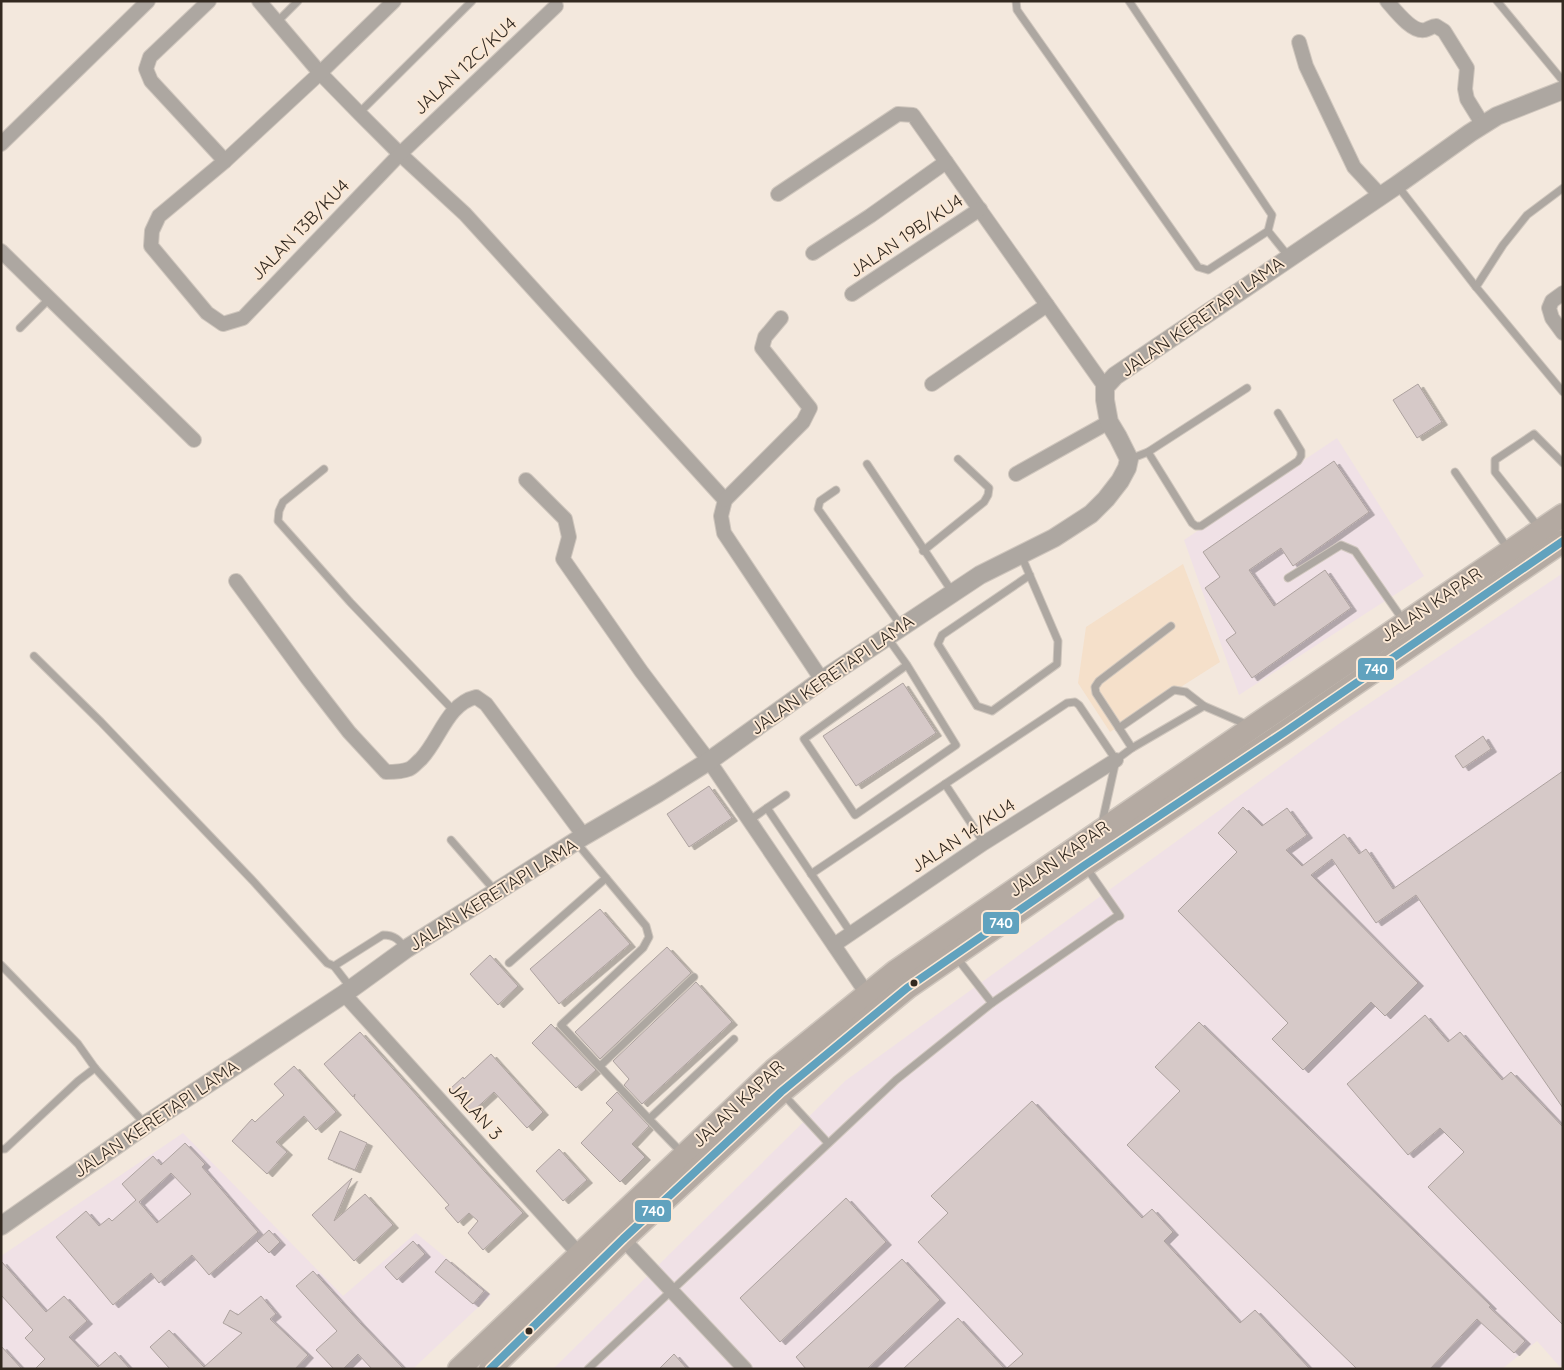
<svg xmlns="http://www.w3.org/2000/svg" width="1564" height="1370" viewBox="0 0 1564 1370" font-family="Quicksand,sans-serif">
  <defs>
    <filter id="shadow"><feDropShadow dx="5.5" dy="3" stdDeviation="0" flood-color="#0004"/></filter>
  </defs>
  <rect width="100%" height="100%" fill="#f3e8dd"/>
  <!-- built -->
  <path fill="#f5e0ca" d="M 1183,564 L 1220,662 L 1110,732 L 1078,683 L 1086,627 Z"/>
  <!-- industrial -->
  <g fill="#f0e1e6">
    <path d="M 1337,438 L 1424,576 L 1239,695 L 1184,540 Z"/>
    <path d="M 1563,573 L 1563,1365 L 1560,1367 L 1537,1341 L 1502,1369 L 553,1369 L 845,1081 L 1340,723 Z"/>
    <path d="M 183,1133 L 343,1296 L 416,1233 L 491,1295 L 415,1367 L 416,1369 L 1,1369 L 1,1256 Z"/>
  </g>
  <!-- building -->
  <g fill="#d6c9c8" stroke="#ada29f" fill-rule="evenodd" filter="url(#shadow)">
    <path d="M 1418,384 L 1442,422 L 1417,438 L 1393,400 Z"/>
    <path d="M 1334,461 L 1369,512 L 1293,566 L 1281,548 L 1249,570 L 1274,606 L 1325,570 L 1351,608 L 1252,678 L 1226,640 L 1236,633 L 1205,588 L 1220,577 L 1203,552 Z"/>
    <path d="M 903,683 L 936,733 L 856,786 L 823,736 Z"/>
    <path d="M 1483,736 L 1491,749 L 1463,768 L 1455,756 Z"/>
    <path d="M 1563,771 L 1563,1108 L 1416,895 L 1376,923 L 1332,859 L 1311,875 L 1418,983 L 1385,1016 L 1371,1002 L 1303,1070 L 1272,1039 L 1288,1023 L 1178,911 L 1237,852 L 1218,833 L 1243,807 L 1262,826 L 1287,808 L 1307,835 L 1286,850 L 1302,866 L 1344,834 L 1359,854 L 1366,849 L 1393,889 Z"/>
    <path d="M 709,786 L 732,818 L 689,847 L 667,814 Z"/>
    <path d="M 600,909 L 630,944 L 559,1004 L 530,969 Z"/>
    <path d="M 667,947 L 691,973 L 600,1059 L 575,1032 Z"/>
    <path d="M 490,955 L 518,986 L 498,1005 L 470,974 Z"/>
    <path d="M 696,982 L 732,1022 L 642,1104 L 624,1085 L 629,1079 L 613,1061 Z"/>
    <path d="M 1425,1015 L 1448,1042 L 1460,1032 L 1502,1080 L 1511,1072 L 1563,1127 L 1563,1325 L 1428,1187 L 1464,1152 L 1440,1128 L 1408,1155 L 1347,1084 Z"/>
    <path d="M 1199,1022 L 1491,1306 L 1489,1307 L 1525,1341 L 1514,1353 L 1477,1319 L 1430,1369 L 1357,1369 L 1127,1145 L 1180,1091 L 1155,1067 Z"/>
    <path d="M 551,1024 L 596,1070 L 576,1088 L 532,1043 Z"/>
    <path d="M 360,1032 L 485,1172 L 523,1213 L 483,1250 L 468,1233 L 478,1221 L 469,1213 L 458,1223 L 445,1208 L 449,1205 L 354,1098 L 355,1094 L 353,1097 L 324,1064 Z"/>
    <path d="M 491,1054 L 543,1112 L 527,1128 L 494,1092 L 471,1113 L 450,1089 L 463,1077 L 464,1079 Z"/>
    <path d="M 294,1066 L 336,1112 L 316,1130 L 304,1116 L 276,1142 L 287,1152 L 267,1174 L 232,1141 L 252,1119 L 255,1122 L 284,1095 L 274,1084 Z"/>
    <path d="M 617,1092 L 649,1126 L 632,1144 L 645,1157 L 620,1182 L 581,1143 L 613,1110 L 606,1103 Z"/>
    <path d="M 1032,1101 L 1142,1218 L 1152,1209 L 1173,1232 L 1164,1241 L 1240,1323 L 1255,1310 L 1310,1369 L 1006,1369 L 1023,1354 L 918,1242 L 948,1213 L 931,1196 Z"/>
    <path d="M 340,1131 L 367,1143 L 355,1170 L 328,1159 Z"/>
    <path d="M 185,1143 L 205,1164 L 202,1167 L 258,1232 L 209,1275 L 192,1255 L 159,1283 L 151,1273 L 113,1305 L 56,1237 L 86,1211 L 99,1226 L 109,1218 L 112,1221 L 136,1200 L 122,1184 L 153,1156 L 161,1165 ZM 171,1173 L 191,1194 L 157,1223 L 139,1202 Z"/>
    <path d="M 559,1149 L 587,1180 L 563,1201 L 536,1171 Z"/>
    <path d="M 352,1178 L 334,1221 L 365,1194 L 393,1225 L 354,1261 L 312,1215 Z"/>
    <path d="M 846,1198 L 886,1242 L 780,1342 L 740,1298 Z"/>
    <path d="M 269,1230 L 280,1242 L 269,1253 L 257,1241 Z"/>
    <path d="M 413,1241 L 425,1254 L 397,1280 L 385,1267 Z"/>
    <path d="M 446,1259 L 484,1291 L 473,1304 L 435,1272 Z"/>
    <path d="M 902,1259 L 940,1300 L 867,1369 L 806,1369 L 796,1357 Z"/>
    <path d="M 1,1261 L 46,1312 L 64,1296 L 87,1321 L 69,1337 L 98,1367 L 115,1352 L 130,1369 L 35,1369 L 45,1359 L 25,1338 L 33,1330 L 1,1295 Z"/>
    <path d="M 313,1271 L 360,1323 L 404,1369 L 372,1369 L 358,1354 L 343,1369 L 334,1369 L 316,1350 L 337,1331 L 296,1286 Z"/>
    <path d="M 261,1296 L 276,1314 L 270,1319 L 308,1355 L 295,1369 L 170,1369 L 150,1347 L 169,1330 L 204,1367 L 242,1333 L 223,1323 L 230,1310 L 238,1315 Z"/>
    <path d="M 958,1318 L 1005,1369 L 903,1369 Z"/>
    <path d="M 1,1346 L 22,1369 L 1,1369 Z"/>
    <path d="M 674,1354 L 687,1369 L 659,1369 Z"/>
  </g>
  <g fill="none" stroke-linecap="round" stroke-linejoin="round">
    <defs>
      <g id="service">
        <path d="M 1016,1 L 1017,10 L 1198,267 L 1208,270 L 1268,231 L 1272,215 L 1129,1"/>
        <path d="M 1497,1 L 1563,81"/>
        <path d="M 277,22 L 298,1"/>
        <path d="M 359,113 L 472,1"/>
        <path d="M 1397,185 L 1476,287"/>
        <path d="M 1563,188 L 1527,215 L 1503,245 L 1476,287 L 1563,392"/>
        <path d="M 1268,231 L 1289,257"/>
        <path d="M 20,328 L 50,298"/>
        <path d="M 1148,452 L 1192,523 L 1196,526 L 1201,526 L 1298,461 L 1301,456 L 1301,451 L 1278,413"/>
        <path d="M 1130,459 L 1148,452 L 1247,388"/>
        <path d="M 867,464 L 953,593"/>
        <path d="M 324,469 L 283,502 L 279,511 L 278,521 L 350,602 L 453,710"/>
        <path d="M 1455,472 L 1509,550"/>
        <path d="M 836,490 L 820,501 L 818,509 L 902,627"/>
        <path d="M 1540,529 L 1495,472 L 1495,460 L 1534,434 L 1563,463"/>
        <path d="M 923,551 L 984,502 L 988,495 L 989,488 L 958,459"/>
        <path d="M 1021,555 L 1058,641 L 1057,664 L 992,711 L 977,706 L 938,644 L 942,635 L 1030,575"/>
        <path d="M 1288,578 L 1341,545 L 1355,551 L 1403,620"/>
        <path d="M 887,637 L 907,665 L 956,745 L 855,815 L 804,739 L 907,665"/>
        <path d="M 34,656 L 101,722 L 254,882 L 327,963 L 334,966 L 383,935 C 395,935 399,940 406,949"/>
        <path d="M 1119,728 L 1096,693 L 1095,687 L 1099,681 L 1171,626"/>
        <path d="M 1132,748 L 1119,728 L 1174,690 L 1186,692 L 1204,706 L 1248,725"/>
        <path d="M 945,784 L 984,843"/>
        <path d="M 767,808 L 786,795"/>
        <path d="M 750,820 L 767,808 L 851,933"/>
        <path d="M 1102,823 L 1116,760 L 1132,748 L 1204,706"/>
        <path d="M 451,840 L 496,892"/>
        <path d="M 576,842 L 646,926 L 649,937 L 643,948 L 561,1025 L 649,1119"/>
        <path d="M 811,874 L 945,784 L 1067,703 L 1075,702 L 1079,705 L 1116,760"/>
        <path d="M 957,958 L 992,1003"/>
        <path d="M 509,963 L 606,878"/>
        <path d="M 1,965 L 78,1044 L 95,1068 L 145,1124"/>
        <path d="M 334,966 L 351,988"/>
        <path d="M 600,1066 L 694,977"/>
        <path d="M 783,1094 L 828,1143"/>
        <path d="M 1,1149 L 5,1149 L 78,1081 L 95,1068"/>
        <path d="M 683,1154 L 649,1119 L 734,1039"/>
        <path d="M 588,1369 L 896,1080 L 992,1003 L 1116,917 L 1120,916 L 1086,867"/>
      </g>
      <g id="minor">
        <path d="M 209,1 L 150,57 L 146,69 L 151,81 L 225,161"/>
        <path d="M 259,1 L 320,73 L 359,113 L 400,154 L 465,214 L 725,500 L 721,516 L 724,533 L 822,680"/>
        <path d="M 394,1 L 320,73 L 225,161 L 159,216 L 152,231 L 151,246 L 207,313 L 223,324 L 243,318 L 400,154 L 556,6"/>
        <path d="M 1387,1 C 1395,10 1412,33 1425,30 C 1429,29 1432,26 1436,26 L 1444,31 L 1467,68 L 1465,89 L 1467,99 L 1483,125"/>
        <path d="M 1299,42 L 1306,66 L 1354,167 L 1380,195"/>
        <path d="M 1,144 L 148,1"/>
        <path d="M 778,194 L 898,114 L 913,115 L 1105,387"/>
        <path d="M 1,251 L 194,440"/>
        <path d="M 813,253 L 870,216 L 946,162"/>
        <path d="M 1563,293 L 1552,301 L 1549,308 L 1552,318 L 1563,333"/>
        <path d="M 852,294 L 980,209"/>
        <path d="M 932,384 L 1047,305"/>
        <path d="M 1016,474 L 1109,422"/>
        <path d="M 526,480 L 565,519 L 569,537 L 563,559 L 641,671 L 709,761 L 867,994"/>
        <path d="M 725,500 L 803,422 L 810,408 L 762,348 L 765,337 L 781,318"/>
        <path d="M 236,581 L 308,679 L 349,732 L 386,772 C 394,772 402,772 409,769 C 414,767 417,762 421,759 C 440,739 447,704 476,697 L 486,704 L 584,836"/>
        <path d="M 834,945 L 984,843 L 1116,760"/>
        <path d="M 344,994 L 579,1254"/>
        <path d="M 623,1239 L 745,1369"/>
      </g>
      <path id="tertiary" d="M 1,1226 L 145,1125 L 344,994 L 406,949 L 584,836 L 658,793 L 709,761 L 822,680 L 980,575 L 1054,538 L 1091,514 L 1106,499 L 1120,481 L 1127,468 L 1129,459 L 1118,437 L 1109,422 L 1105,400 L 1105,387 L 1115,376 L 1397,185 L 1470,133 L 1497,116 L 1563,90"/>
      <g id="trunk">
        <path d="M 459,1369 L 774,1070 L 896,971 L 1563,515"/>
        <path d="M 490,1369 L 623,1239 L 781,1092 L 907,988 L 1085,865 L 1285,732 L 1563,541"/>
      </g>
    </defs>
    <!-- service casing -->
    <use href="#service" stroke="#cfc6bd" stroke-width="9"/>
    <!-- minor casing -->
    <use href="#minor" stroke="#cfc6bd" stroke-width="16"/>
    <!-- tertiary casing -->
    <use href="#tertiary" stroke="#cfc6bd" stroke-width="20"/>
    <!-- trunk casing -->
    <use href="#trunk" stroke="#cfc6bd" stroke-width="25"/>
    <!-- service -->
    <use href="#service" stroke="#ada7a1" stroke-width="7"/>
    <!-- minor -->
    <use href="#minor" stroke="#ada7a1" stroke-width="14"/>
    <!-- tertiary -->
    <use href="#tertiary" stroke="#ada7a1" stroke-width="18"/>
    <!-- trunk -->
    <use href="#trunk" stroke="#b4aaa2" stroke-width="22"/>
    <defs>
      <path id="bus-1" d="M 490,1369 L 623,1239 L 781,1092 L 907,988 L 1085,865 L 1285,732 L 1563,541"/>
    </defs>
    <!-- bus-1 casing -->
    <use href="#bus-1" stroke="#fbe8d5" stroke-width="11"/>
    <!-- bus-1 -->
    <use href="#bus-1" stroke="#61a2be" stroke-width="8"/>
  </g>
  <!-- markers -->
  <g fill="#322920" stroke="#fbe8d5" stroke-width="2">
    <circle cx="914" cy="983" r="4.5"/>
    <circle cx="529" cy="1331" r="4.5"/>
  </g>
  <g text-anchor="middle" stroke-width="4" stroke-linejoin="round" paint-order="stroke">
    <!-- street labels -->
    <g font-size="18" fill="#322920" stroke="#fbe8d5">
      <text transform="translate(465 66) rotate(-43)" y="6">JALAN 12C/KU4</text>
      <text transform="translate(300 230) rotate(-46)" y="6">JALAN 13B/KU4</text>
      <text transform="translate(906 236) rotate(-34)" y="6">JALAN 19B/KU4</text>
      <text transform="translate(1202 317) rotate(-35)" y="6">JALAN KERETAPI LAMA</text>
      <text transform="translate(1431 605) rotate(-34)" y="6">JALAN KAPAR</text>
      <text transform="translate(832 675) rotate(-35)" y="6">JALAN KERETAPI LAMA</text>
      <text transform="translate(963 836) rotate(-33)" y="6">JALAN 14/KU4</text>
      <text transform="translate(1059 859) rotate(-35)" y="6">JALAN KAPAR</text>
      <text transform="translate(493 895) rotate(-32)" y="6">JALAN KERETAPI LAMA</text>
      <text transform="translate(738 1104) rotate(-43)" y="6">JALAN KAPAR</text>
      <text transform="translate(475 1111) rotate(48)" y="6">JALAN 3</text>
      <text transform="translate(156 1119) rotate(-34)" y="6">JALAN KERETAPI LAMA</text>
    </g>
  </g>
  <g stroke="#fbe8d5" stroke-width="2">
    <rect x="1357" y="657" width="38" height="24" rx="5" fill="#61a2be"/>
    <rect x="982" y="911" width="38" height="24" rx="5" fill="#61a2be"/>
    <rect x="634" y="1199" width="38" height="24" rx="5" fill="#61a2be"/>
  </g>
  <g font-size="14" text-anchor="middle" font-weight="bold" fill="#fff">
    <text x="1376" y="674">740</text>
    <text x="1001" y="928">740</text>
    <text x="653" y="1216">740</text>
  </g>
  <!-- border -->
  <rect width="1564" height="1370" fill="none" stroke="#322920" stroke-width="5"/>
</svg>
